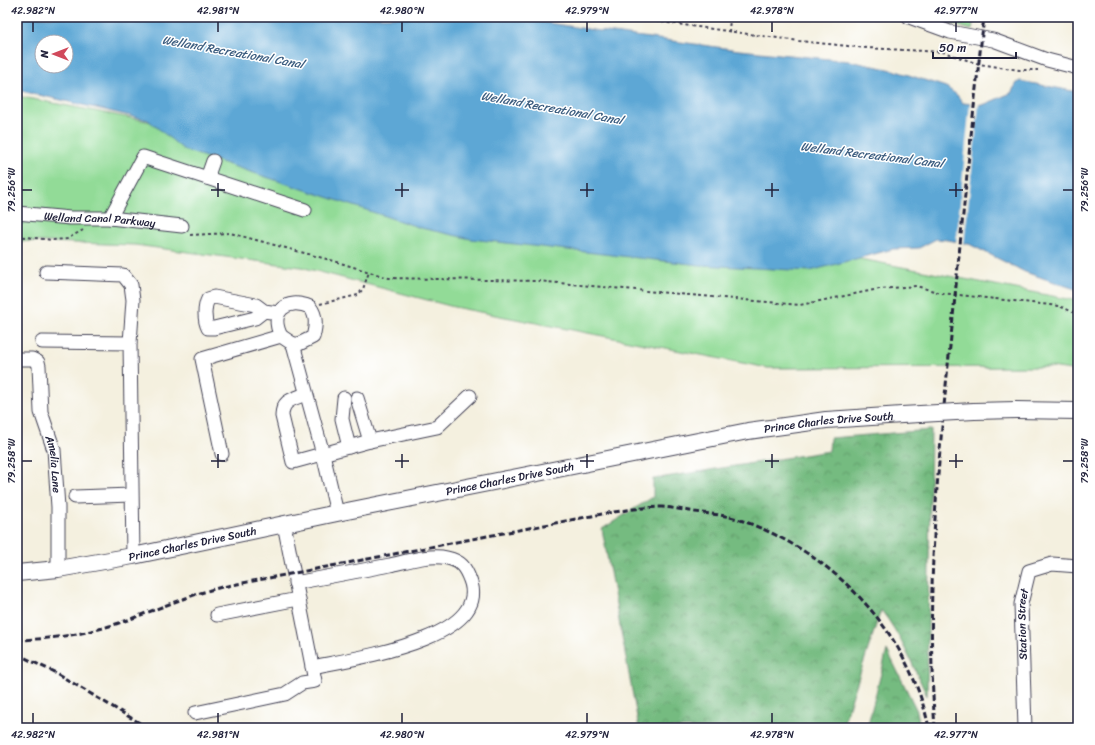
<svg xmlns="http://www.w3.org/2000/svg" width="1095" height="745" viewBox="0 0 1095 745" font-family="Sriracha,sans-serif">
  <defs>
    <pattern id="forest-crowns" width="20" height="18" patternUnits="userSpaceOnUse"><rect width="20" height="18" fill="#75bb80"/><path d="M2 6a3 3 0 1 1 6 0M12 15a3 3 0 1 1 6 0" fill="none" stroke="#60986a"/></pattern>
  </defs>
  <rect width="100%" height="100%" fill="#fff"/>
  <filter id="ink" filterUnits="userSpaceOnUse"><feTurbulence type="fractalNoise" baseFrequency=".025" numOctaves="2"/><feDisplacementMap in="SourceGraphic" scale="8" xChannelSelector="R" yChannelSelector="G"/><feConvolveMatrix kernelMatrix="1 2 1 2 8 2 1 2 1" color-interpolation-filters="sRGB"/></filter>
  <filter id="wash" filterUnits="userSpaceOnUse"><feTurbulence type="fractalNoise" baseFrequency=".012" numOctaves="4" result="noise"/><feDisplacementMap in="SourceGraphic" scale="16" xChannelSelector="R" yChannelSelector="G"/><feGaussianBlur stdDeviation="0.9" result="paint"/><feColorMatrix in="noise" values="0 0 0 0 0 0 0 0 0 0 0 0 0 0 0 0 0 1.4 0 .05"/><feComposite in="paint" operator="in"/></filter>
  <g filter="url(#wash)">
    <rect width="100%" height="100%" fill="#f4f0df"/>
    <!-- forest -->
    <g fill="url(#forest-crowns)" stroke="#4c6e5e">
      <path d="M 931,430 L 927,696 C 913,666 901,635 881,610 L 842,728 L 639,728 L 602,529 L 653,497 L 653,479 L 829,451 L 830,438 Z"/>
      <path d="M 887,650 L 917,711 L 920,728 L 867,728 Z"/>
    </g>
    <!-- park -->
    <g fill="#92db97" stroke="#5a7e69">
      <path d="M 928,17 L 974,17 L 972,30 Z"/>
      <path d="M 17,96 L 1078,301 L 1078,371 L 1051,367 L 768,368 L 454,307 L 301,267 L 135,245 L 17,241 Z"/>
    </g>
    <!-- water -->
    <path fill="#5da7d5" stroke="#406488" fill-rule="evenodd" d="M 17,17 L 510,17 L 613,33 L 739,50 L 849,61 L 893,70 L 946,87 L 957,95 L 963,103 L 983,105 L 1011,93 L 1017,83 L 1020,81 L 1078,92 L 1078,290 L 1025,272 L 969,244 L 948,240 L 936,239 L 919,248 L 893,249 L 810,271 L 700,265 L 471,239 L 421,228 L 184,150 L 148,120 L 17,90 ZM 42,42 L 66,42 L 66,66 L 42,66 Z"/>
    <!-- pier -->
    <path fill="#f4f0df" d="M 970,103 L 979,104 L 964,245 L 956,243 Z"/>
  </g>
  <g filter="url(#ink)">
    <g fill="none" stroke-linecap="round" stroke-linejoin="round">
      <defs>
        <g id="minor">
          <path d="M 909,17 L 950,32 L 993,40 L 1047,60 L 1078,68"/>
          <path d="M 207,178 L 213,161"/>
          <path id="s1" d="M 17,213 L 70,218 L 110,218 L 182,226"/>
          <path d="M 110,218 L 143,157 L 305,210"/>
          <path d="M 46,272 L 123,275 L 131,285 L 133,300 L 130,343 L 133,556"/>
          <path d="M 264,311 L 255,318 L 214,328 L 208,328 C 204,320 204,307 208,299 L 214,297 L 256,305 L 264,311 L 278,313"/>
          <path d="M 281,336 C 269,312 286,297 310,307 C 317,316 316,326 313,337 L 299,344 L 293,344"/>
          <path d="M 42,342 L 130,343"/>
          <path id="s2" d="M 17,359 L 32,359 L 38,362 L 39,366 L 41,412 L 54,450 L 58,507 L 58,569"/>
          <path d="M 306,394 C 293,399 282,400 282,416 L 293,462 L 370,441 L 437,427 L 470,396"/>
          <path d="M 344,398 L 342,419 L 349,447"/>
          <path d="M 357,398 L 370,441"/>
          <path d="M 222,454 L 202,359 L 281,336 L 293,344 L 323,454 L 337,513"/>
          <path d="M 75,497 L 131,495"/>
          <path d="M 295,583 C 327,577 359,571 390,565 C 408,561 430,554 447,558 C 461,561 465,567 470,580 C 493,640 349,659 312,667"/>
          <path d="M 217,615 L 298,599"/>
          <path d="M 195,713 L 285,694 L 302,683 L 315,681 L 284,524"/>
          <path id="s3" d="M 1025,728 L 1021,604 L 1029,571 L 1052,564 L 1078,566"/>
        </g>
        <g id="major">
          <path d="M 974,411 L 1016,410 L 1078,411"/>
          <path id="s4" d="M 17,573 L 58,569 L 133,556 L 337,513 L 748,431 L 826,420 L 902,415"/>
        </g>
      </defs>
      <!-- minor casing -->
      <use href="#minor" stroke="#424154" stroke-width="15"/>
      <!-- major casing -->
      <use href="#major" stroke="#424154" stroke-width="18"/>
      <!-- path -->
      <g stroke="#424154" stroke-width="2" stroke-dasharray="3 3" stroke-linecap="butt">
        <path d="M 626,17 L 799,41 L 867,48 L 943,52 L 979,64 L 1019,70 L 1038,70"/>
        <path d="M 729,32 L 730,17"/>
        <path d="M 190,235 L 230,233 L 334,261 L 389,278 L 537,281 L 800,305 L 879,289 L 916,286 L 941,293 L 1059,306 L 1078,314"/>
        <path d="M 17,236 L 53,240 L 67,239 L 83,230"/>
        <path d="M 320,304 L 358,295 L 363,289 L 369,272"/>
      </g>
      <!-- minor -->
      <use href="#minor" stroke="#fff" stroke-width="13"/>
      <!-- major -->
      <use href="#major" stroke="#fff" stroke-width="16"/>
      <!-- rail -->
      <g stroke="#22223b" stroke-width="3" stroke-dasharray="6 3" stroke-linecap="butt">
        <path d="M 17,640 C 50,639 81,635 113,625 C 150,613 184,596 222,587 L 602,514 C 621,511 642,507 662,507 C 673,508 684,510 695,512 C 710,514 728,515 743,521 C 834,554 909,631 929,728"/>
        <path d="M 17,654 L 56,673 L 148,728"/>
        <path d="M 935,728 C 925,594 938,460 952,327 C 962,224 972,120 984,17"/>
      </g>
      <defs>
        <path id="major-bridge" d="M 902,415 L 974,411"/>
      </defs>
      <!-- major-bridge casing -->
      <use href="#major-bridge" stroke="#424154" stroke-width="18" stroke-linecap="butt"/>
      <!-- major-bridge -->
      <use href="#major-bridge" stroke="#fff" stroke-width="16"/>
    </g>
  </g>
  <!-- ticks -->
  <path fill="none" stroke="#22223b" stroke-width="1.5" d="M 33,22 L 33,32M 218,22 L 218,32M 402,22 L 402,32M 587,22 L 587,32M 772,22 L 772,32M 956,22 L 956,32M 218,183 L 218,197M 402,183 L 402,197M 587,183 L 587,197M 772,183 L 772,197M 956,183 L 956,197M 22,190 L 32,190M 211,190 L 225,190M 395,190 L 409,190M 580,190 L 594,190M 765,190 L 779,190M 949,190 L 963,190M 1063,190 L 1073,190M 218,454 L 218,468M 402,454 L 402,468M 587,454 L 587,468M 772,454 L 772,468M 956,454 L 956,468M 22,461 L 32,461M 211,461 L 225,461M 395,461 L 409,461M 580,461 L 594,461M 765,461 L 779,461M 949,461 L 963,461M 1063,461 L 1073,461M 33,713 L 33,723M 218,713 L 218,723M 402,713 L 402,723M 587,713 L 587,723M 772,713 L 772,723M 956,713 L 956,723"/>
  <g text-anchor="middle" stroke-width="3" stroke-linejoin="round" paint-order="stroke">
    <!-- street labels -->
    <g font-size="11" fill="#22223b" stroke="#fff">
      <text dy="4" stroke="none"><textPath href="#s1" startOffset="83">Welland Canal Parkway</textPath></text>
      <text dy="4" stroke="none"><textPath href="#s4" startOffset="826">Prince Charles Drive South</textPath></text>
      <text dy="4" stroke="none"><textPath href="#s2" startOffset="126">Amelia Lane</textPath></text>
      <text dy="4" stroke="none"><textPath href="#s4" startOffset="502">Prince Charles Drive South</textPath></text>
      <text dy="4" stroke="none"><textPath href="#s4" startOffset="178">Prince Charles Drive South</textPath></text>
      <text dy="4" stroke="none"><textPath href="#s3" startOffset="104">Station Street</textPath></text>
    </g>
    <!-- water labels -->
    <g font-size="12" font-style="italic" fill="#3d5e80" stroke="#fff">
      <text transform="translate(233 52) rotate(10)" y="4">Welland Recreational Canal</text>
      <text transform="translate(552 108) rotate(10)" y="4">Welland Recreational Canal</text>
      <text transform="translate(872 155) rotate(7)" y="4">Welland Recreational Canal</text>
    </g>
  </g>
  <!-- margin -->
  <rect width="1095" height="745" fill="none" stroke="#fff" stroke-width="44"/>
  <!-- north arrow -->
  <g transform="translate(54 54) rotate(270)"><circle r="19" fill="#ffffff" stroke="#a7a7b1"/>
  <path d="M0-3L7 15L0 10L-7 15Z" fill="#d1495b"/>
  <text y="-6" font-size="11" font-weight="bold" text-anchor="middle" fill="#22223b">N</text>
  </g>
  <!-- scale -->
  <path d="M933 52v6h83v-6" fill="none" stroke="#22223b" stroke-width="2"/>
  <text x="939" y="52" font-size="12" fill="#22223b" stroke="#ffffff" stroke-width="3" paint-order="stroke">50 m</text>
  <rect x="22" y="22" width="1051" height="701" fill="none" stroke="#22223b" stroke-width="1.5"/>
  <g font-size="10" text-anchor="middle" fill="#22223b">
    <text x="33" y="14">42.982°N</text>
    <text x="218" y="14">42.981°N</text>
    <text x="402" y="14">42.980°N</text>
    <text x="587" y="14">42.979°N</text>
    <text x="772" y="14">42.978°N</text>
    <text x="956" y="14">42.977°N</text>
    <text transform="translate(1084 190) rotate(-90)" y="4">79.256°W</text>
    <text transform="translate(11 190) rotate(-90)" y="4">79.256°W</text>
    <text transform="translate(1084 461) rotate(-90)" y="4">79.258°W</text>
    <text transform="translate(11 461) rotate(-90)" y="4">79.258°W</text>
    <text x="33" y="738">42.982°N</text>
    <text x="218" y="738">42.981°N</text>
    <text x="402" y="738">42.980°N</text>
    <text x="587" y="738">42.979°N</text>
    <text x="772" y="738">42.978°N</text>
    <text x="956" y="738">42.977°N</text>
  </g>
</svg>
